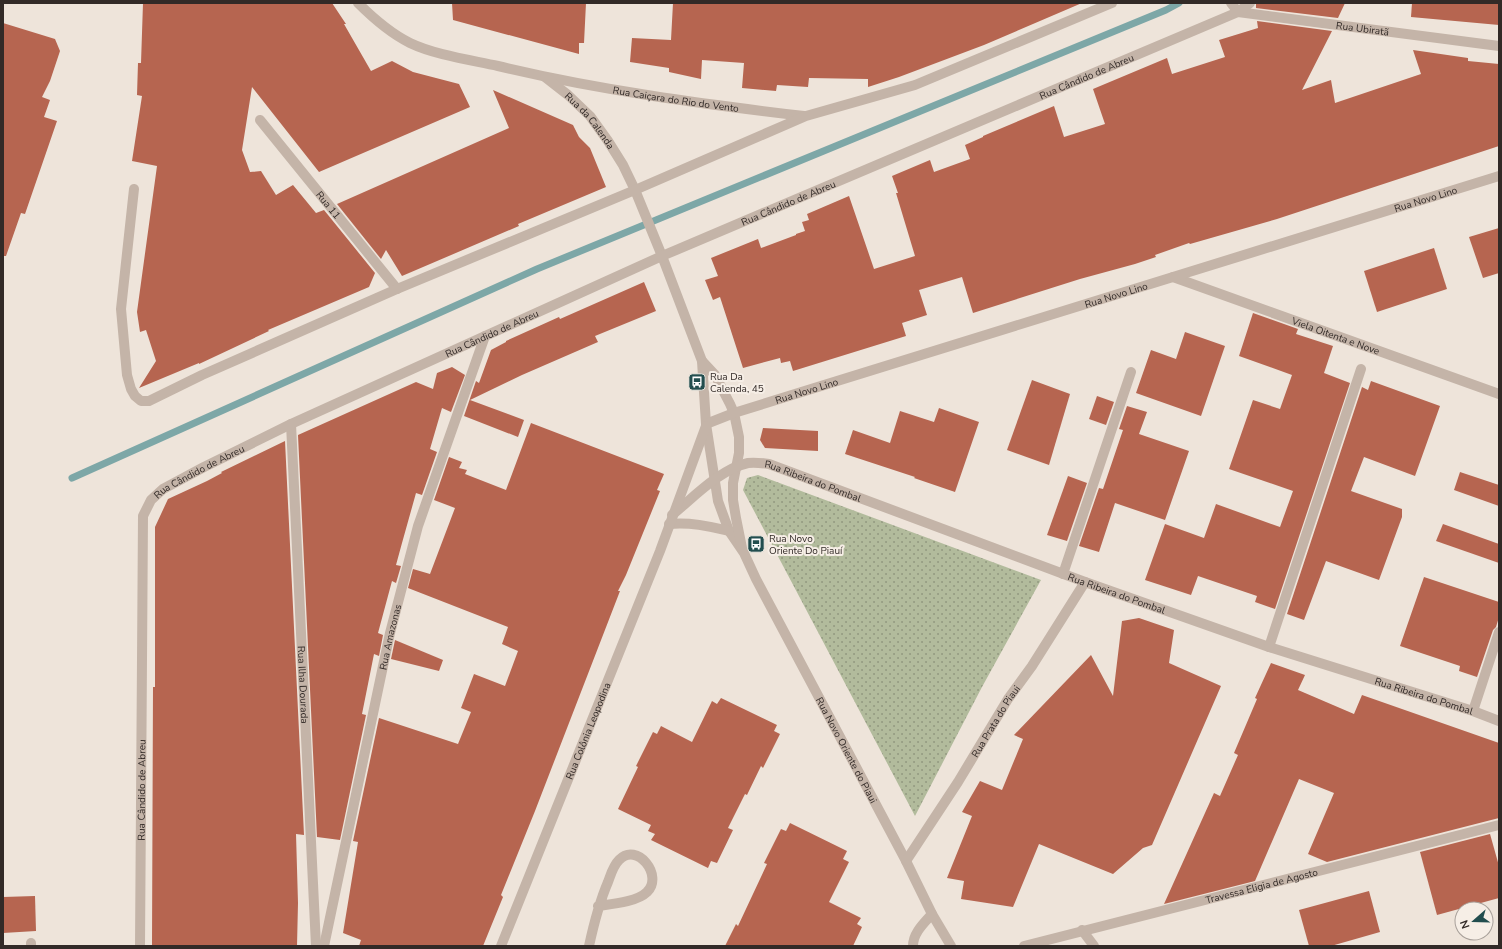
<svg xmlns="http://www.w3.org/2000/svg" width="1502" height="949" viewBox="0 0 1502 949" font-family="'Nunito Sans',sans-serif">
  <defs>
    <pattern id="grass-dots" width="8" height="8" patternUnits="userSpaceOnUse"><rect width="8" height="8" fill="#b2bb9c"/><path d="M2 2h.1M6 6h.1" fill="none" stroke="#91987f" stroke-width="1.8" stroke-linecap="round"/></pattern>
  </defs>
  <rect width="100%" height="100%" fill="#eee4da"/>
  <!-- grass -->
  <path fill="url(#grass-dots)" d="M 758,475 L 1041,580 L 982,687 L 915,816 L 743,490 L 747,478 Z"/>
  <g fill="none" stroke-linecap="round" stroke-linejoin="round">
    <!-- stream -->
    <path stroke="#7da7a7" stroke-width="7" d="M 72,478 L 537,269 L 1166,10 L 1179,3"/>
  </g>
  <!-- building -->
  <g fill="#b66550">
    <path d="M 143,3 L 332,3 L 346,24 L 344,24 L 371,71 L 392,61 L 413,72 L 459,84 L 470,107 L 319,172 L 252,87 L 242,150 L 250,172 L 261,171 L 276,195 L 293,185 L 316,213 L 324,210 L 375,273 L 369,287 L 268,330 L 269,331 L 199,364 L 199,363 L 139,388 L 156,361 L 146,330 L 140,332 L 137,312 L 157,166 L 132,161 L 142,96 L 137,95 L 138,63 L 141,63 Z"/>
    <path d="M 452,3 L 586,3 L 584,43 L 579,43 L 579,54 L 453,20 Z"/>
    <path d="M 673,3 L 1082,3 L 984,45 L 899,77 L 868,87 L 868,79 L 809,78 L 808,87 L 777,85 L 776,91 L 742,88 L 744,63 L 702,60 L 701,79 L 669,72 L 669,68 L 630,62 L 632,38 L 671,40 Z"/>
    <path d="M 1256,3 L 1345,3 L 1338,18 L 1256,8 Z"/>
    <path d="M 1412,3 L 1499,3 L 1499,25 L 1411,17 Z"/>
    <path d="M 1257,21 L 1332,31 L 1302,90 L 1331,80 L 1335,103 L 1421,74 L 1413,50 L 1468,58 L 1468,61 L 1499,64 L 1499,146 L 1277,219 L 1190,244 L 1189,243 L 1155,255 L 1156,257 L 1135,264 L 1080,279 L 973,313 L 962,277 L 919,290 L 927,315 L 902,323 L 906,336 L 793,371 L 790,361 L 781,363 L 780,358 L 743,368 L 720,297 L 713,300 L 705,280 L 718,276 L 711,258 L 758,239 L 761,248 L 796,235 L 796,234 L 805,231 L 802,222 L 809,220 L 807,214 L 849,196 L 874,269 L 915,256 L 896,193 L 898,193 L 892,176 L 930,160 L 934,172 L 970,159 L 965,145 L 983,137 L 983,136 L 1054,106 L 1064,137 L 1105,124 L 1093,89 L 1167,58 L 1172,74 L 1225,57 L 1219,40 L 1258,28 Z"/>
    <path d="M 3,23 L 55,39 L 60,51 L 50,81 L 42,97 L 50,100 L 44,117 L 57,121 L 25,214 L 21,213 L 6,256 L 3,256 Z"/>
    <path d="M 493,90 L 573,125 L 579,137 L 590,148 L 606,187 L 518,224 L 519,226 L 402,276 L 386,250 L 381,259 L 337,204 L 509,128 Z"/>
    <path d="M 1499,228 L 1499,273 L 1483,278 L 1469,237 Z"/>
    <path d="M 1434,248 L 1447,289 L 1377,312 L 1364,271 Z"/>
    <path d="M 644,282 L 656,311 L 595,336 L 598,342 L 522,375 L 470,400 L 524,420 L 518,437 L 464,416 L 476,381 L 479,383 L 491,350 L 506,342 L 506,341 L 559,317 L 560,319 Z"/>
    <path d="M 1253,313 L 1298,329 L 1296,334 L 1333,346 L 1324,373 L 1350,383 L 1275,609 L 1255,602 L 1257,596 L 1198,576 L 1191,595 L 1145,580 L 1165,524 L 1204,538 L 1216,504 L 1280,527 L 1293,491 L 1229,469 L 1253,400 L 1280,409 L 1292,375 L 1239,356 Z"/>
    <path d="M 1185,332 L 1225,346 L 1201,416 L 1136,393 L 1151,350 L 1176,359 Z"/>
    <path d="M 452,367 L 465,375 L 451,412 L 442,408 L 430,449 L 437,452 L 422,495 L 416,493 L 402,543 L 396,565 L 401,566 L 396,583 L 392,581 L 378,633 L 383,635 L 379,656 L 374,654 L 362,714 L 366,715 L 340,840 L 317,837 L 298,435 L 416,382 L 433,389 L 437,373 Z"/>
    <path d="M 1032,380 L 1070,394 L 1049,465 L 1007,450 Z"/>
    <path d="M 1371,381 L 1440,406 L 1415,476 L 1364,457 L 1351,491 L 1402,509 L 1402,517 L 1379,580 L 1326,561 L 1304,620 L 1287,614 L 1362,387 L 1368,390 Z"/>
    <path d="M 1097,396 L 1114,402 L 1106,425 L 1089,419 Z"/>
    <path d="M 1127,406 L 1147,412 L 1139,434 L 1189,451 L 1165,520 L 1115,503 L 1099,552 L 1079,546 L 1099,488 L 1103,489 L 1123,430 L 1119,429 Z"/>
    <path d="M 939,408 L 979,422 L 955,492 L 914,478 L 915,477 L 845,454 L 853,430 L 890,443 L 900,411 L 934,422 Z"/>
    <path d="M 531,423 L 664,474 L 657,490 L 660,491 L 626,575 L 618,591 L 620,591 L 535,811 L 501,895 L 503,897 L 483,946 L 359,946 L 361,940 L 343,933 L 358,842 L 353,841 L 379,718 L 458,744 L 471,712 L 461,708 L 474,674 L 505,686 L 518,651 L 502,644 L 508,627 L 408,588 L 413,569 L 430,574 L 455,508 L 434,500 L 449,457 L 462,462 L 459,468 L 467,470 L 465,474 L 506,490 Z"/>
    <path d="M 763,428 L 818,431 L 818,451 L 765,448 L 760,440 Z"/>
    <path d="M 285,441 L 304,835 L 296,834 L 298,903 L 297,946 L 152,946 L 153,687 L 155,687 L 155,527 L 168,499 L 207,481 L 222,473 L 221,472 Z"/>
    <path d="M 1460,472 L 1499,485 L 1499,506 L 1454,490 Z"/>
    <path d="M 1068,476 L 1087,483 L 1067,541 L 1047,535 Z"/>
    <path d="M 1443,524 L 1499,544 L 1499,563 L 1436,541 Z"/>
    <path d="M 1424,577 L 1499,602 L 1499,617 L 1496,627 L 1493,630 L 1477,677 L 1459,671 L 1460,666 L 1400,646 Z"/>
    <path d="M 1139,618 L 1174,630 L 1169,663 L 1221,686 L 1152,845 L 1143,848 L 1113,874 L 1039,844 L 1013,907 L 961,899 L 964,881 L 947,878 L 972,816 L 962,812 L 980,781 L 1002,790 L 1023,739 L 1014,735 L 1091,655 L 1113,696 L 1122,621 Z"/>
    <path d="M 395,640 L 443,660 L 439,671 L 391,659 Z"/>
    <path d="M 1271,663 L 1305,675 L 1298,690 L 1354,714 L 1362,695 L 1499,743 L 1499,818 L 1327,862 L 1308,854 L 1334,793 L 1299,779 L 1255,881 L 1164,904 L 1214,793 L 1220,796 L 1238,755 L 1234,753 L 1257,699 L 1255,698 Z"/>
    <path d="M 721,698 L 777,725 L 774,731 L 780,734 L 763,768 L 761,766 L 747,795 L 745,794 L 728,828 L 733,830 L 717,863 L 711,861 L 708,868 L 651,840 L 655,834 L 648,831 L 651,825 L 618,809 L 638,767 L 636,766 L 653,732 L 657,734 L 661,726 L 692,742 L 712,701 L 717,704 Z"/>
    <path d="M 790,823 L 847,851 L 843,859 L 849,862 L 829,902 L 861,918 L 857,924 L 862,927 L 853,946 L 725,946 L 736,924 L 738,926 L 767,864 L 764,863 L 781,829 L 786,831 Z"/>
    <path d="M 1490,834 L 1499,866 L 1499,898 L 1437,915 L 1420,852 Z"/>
    <path d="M 1369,891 L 1380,932 L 1331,946 L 1309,946 L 1299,910 Z"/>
    <path d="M 35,896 L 36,931 L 3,933 L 3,897 Z"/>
  </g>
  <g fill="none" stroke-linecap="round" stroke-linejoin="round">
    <!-- minor -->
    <g stroke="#c4b4a8" stroke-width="10">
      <path id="s1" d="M 358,3 C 374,19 390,33 410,43 C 435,55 471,60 498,66 C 598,90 702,104 804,116"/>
      <path id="s2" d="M 1231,3 L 1238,12 L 1499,46"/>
      <path id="s3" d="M 545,77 L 568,95 L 590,116 L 608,141 L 623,165 L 635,190 L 662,256 L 702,361 L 706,424 L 718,501 L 729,531 L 744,553 L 756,579 L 906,861 L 932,914 L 951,946"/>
      <path id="s4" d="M 260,120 L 397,289"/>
      <path d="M 134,189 L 121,309 L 127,375 L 131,389 L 135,396 L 141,401 L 149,401 L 202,375 L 397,289 L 635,190 L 806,116 L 915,85 L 1112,3"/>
      <path id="s5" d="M 1173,277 L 1499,394"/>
      <path d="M 702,361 L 715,375 L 730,404 L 734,413 L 739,437 L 739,453 L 733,483 L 733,500 L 736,518 L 742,548"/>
      <path id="s6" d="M 291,424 L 316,946"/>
      <path id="s7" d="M 706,424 L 734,413 L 1499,176"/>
      <path id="s8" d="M 672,515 C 693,498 720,469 748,463 C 755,462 762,463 769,464 L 1085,582 L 1269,647 L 1473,711 L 1499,721"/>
      <path d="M 669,524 C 690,522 708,526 729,531"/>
      <path d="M 1063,574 L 1131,372"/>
      <path d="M 1269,647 L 1361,369"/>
      <path d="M 1473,711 L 1499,632"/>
      <path id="s9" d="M 906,861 L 958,782 L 1008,699 L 1032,666 L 1085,582"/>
      <path d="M 1082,930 L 1094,946"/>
      <path d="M 31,943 L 31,946"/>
      <path id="s10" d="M 140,946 L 143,516 L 151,500 L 163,489 L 204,467 L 291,424 L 662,256 L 1238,12 L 1250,3"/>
      <path id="s11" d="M 324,946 L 390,633 L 418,526 L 485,336"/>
      <path id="s12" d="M 501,946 L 660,551 L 706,426"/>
      <path d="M 589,946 C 594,923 599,903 608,882 C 611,874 613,866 619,860 C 637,841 664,876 647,892 C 637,902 612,904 598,906"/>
      <path d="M 913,946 C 913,933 924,923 932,914"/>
      <path id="s13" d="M 1024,946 L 1499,825"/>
    </g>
  </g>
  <!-- icons -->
  <defs>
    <symbol id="bus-square" viewBox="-11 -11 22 22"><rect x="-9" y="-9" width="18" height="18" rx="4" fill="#224d4e" stroke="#f6eee6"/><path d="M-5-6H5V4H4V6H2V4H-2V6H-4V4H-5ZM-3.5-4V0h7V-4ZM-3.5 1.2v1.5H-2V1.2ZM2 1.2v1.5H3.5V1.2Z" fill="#fff"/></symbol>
  </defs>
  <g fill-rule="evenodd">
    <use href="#bus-square" x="687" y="372" width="20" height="20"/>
    <use href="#bus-square" x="746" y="534" width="20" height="20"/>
  </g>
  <g text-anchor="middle" stroke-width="4" stroke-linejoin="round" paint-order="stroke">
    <!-- street labels -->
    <g font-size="10" fill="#322a27" stroke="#f6eee6">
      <text dy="4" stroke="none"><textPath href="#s2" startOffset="137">Rua Ubiratã</textPath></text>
      <text dy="4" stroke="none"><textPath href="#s10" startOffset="1476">Rua Cândido de Abreu</textPath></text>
      <text dy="4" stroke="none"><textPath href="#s1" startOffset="338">Rua Caiçara do Rio do Vento</textPath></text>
      <text dy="4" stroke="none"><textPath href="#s3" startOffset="63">Rua da Calenda</textPath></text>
      <text dy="4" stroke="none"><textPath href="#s7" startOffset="754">Rua Novo Lino</textPath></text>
      <text dy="4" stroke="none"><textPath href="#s10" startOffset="1152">Rua Cândido de Abreu</textPath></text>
      <text dy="4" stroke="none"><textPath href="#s4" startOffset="109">Rua 11</textPath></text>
      <text dy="4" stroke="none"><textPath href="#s7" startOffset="430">Rua Novo Lino</textPath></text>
      <text dy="4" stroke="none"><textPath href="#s10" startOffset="828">Rua Cândido de Abreu</textPath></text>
      <text dy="4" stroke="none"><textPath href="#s5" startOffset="173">Viela Oitenta e Nove</textPath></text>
      <text dy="4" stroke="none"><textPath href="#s7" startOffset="106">Rua Novo Lino</textPath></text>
      <text dy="4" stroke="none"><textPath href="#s10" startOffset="504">Rua Cândido de Abreu</textPath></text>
      <text dy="4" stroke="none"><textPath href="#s8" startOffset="161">Rua Ribeira do Pombal</textPath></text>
      <text dy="4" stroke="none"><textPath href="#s8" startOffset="485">Rua Ribeira do Pombal</textPath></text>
      <text dy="4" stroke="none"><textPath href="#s11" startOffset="316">Rua Amazonas</textPath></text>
      <text dy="4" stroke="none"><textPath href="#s6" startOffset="261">Rua Ilha Dourada</textPath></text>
      <text dy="4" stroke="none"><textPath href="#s8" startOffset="809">Rua Ribeira do Pombal</textPath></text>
      <text dy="4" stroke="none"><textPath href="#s9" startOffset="166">Rua Prata do Piaui</textPath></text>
      <text dy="4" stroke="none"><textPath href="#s12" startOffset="232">Rua Colônia Leopodina</textPath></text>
      <text dy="4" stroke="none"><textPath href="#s3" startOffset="752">Rua Novo Oriente do Piaui</textPath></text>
      <text dy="4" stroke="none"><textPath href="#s10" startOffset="156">Rua Cândido de Abreu</textPath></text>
      <text dy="4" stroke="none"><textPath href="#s13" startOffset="245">Travessa Eligia de Agosto</textPath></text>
    </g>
    <!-- poi labels -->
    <g font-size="10" fill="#322a27" stroke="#f6eee6" text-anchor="start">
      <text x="710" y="380">Rua Da<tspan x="710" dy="12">Calenda, 45</tspan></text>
      <text x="769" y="542">Rua Novo<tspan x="769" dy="12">Oriente Do Piauí</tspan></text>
    </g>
  </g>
  <!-- border -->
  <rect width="1502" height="949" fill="none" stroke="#322a27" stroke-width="8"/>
  <!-- north arrow -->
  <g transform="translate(1474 921) rotate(250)"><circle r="19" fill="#f6eee6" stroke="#a8a09a"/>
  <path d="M0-3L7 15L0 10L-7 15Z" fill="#224d4e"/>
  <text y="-6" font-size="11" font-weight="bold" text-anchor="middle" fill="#322a27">N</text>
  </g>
</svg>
